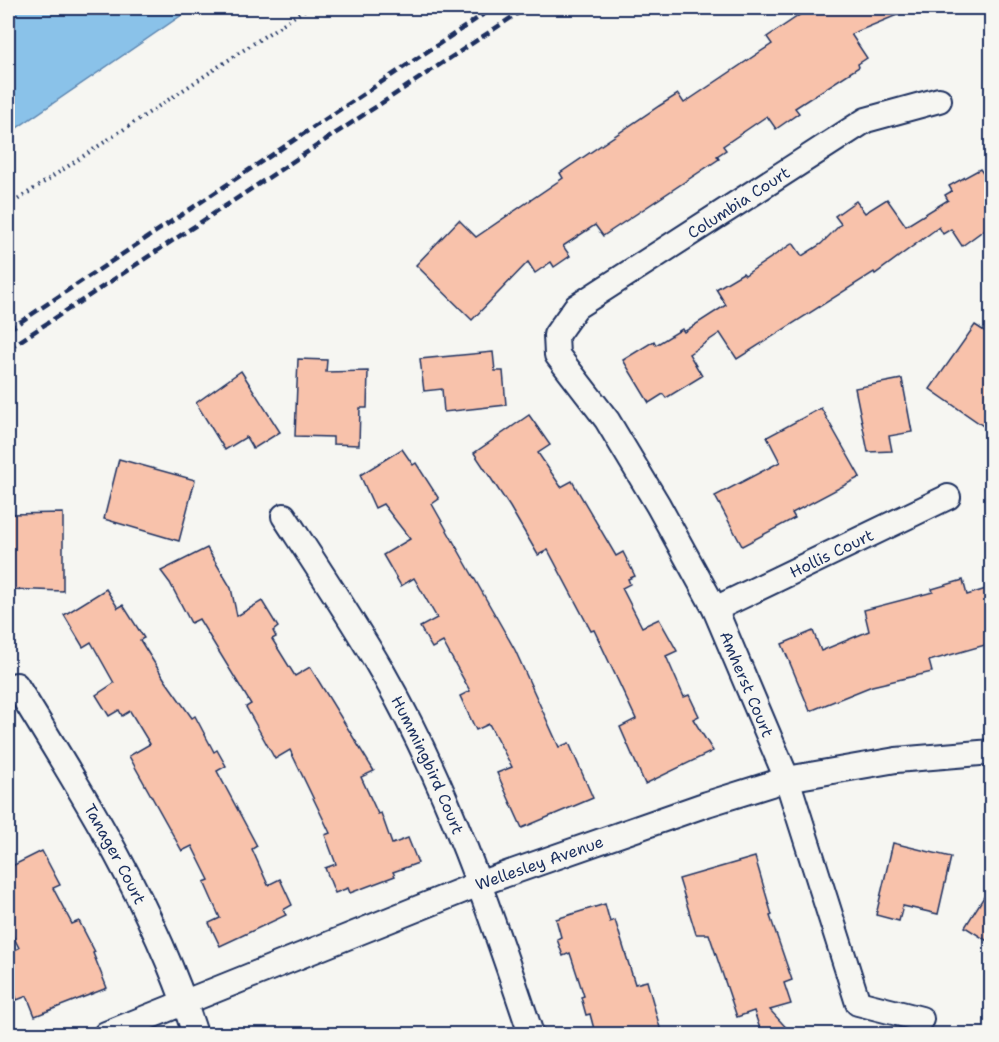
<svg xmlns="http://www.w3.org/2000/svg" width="999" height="1042" viewBox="0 0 999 1042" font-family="'Shantell Sans',sans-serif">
  <rect width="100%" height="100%" fill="#f6f6f2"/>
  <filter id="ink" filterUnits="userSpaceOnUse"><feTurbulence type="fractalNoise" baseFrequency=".0167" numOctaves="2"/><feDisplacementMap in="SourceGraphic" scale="12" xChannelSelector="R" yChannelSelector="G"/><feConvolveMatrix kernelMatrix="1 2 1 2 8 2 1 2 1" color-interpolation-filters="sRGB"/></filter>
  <g filter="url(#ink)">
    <!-- water -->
    <path fill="#8ac2e9" stroke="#5e87b1" stroke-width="1.5" d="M 8,8 L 192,8 L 8,134 Z"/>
    <!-- building -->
    <g fill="#f8c2ab" stroke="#1b2f5e" stroke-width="1.5">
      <path d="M 797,8 L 914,8 L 851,34 L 867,58 L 858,64 L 859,67 L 795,108 L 799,113 L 776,129 L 767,116 L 723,146 L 726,150 L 717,156 L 719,159 L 603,236 L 595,225 L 563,246 L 570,256 L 554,267 L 551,262 L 535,273 L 528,262 L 472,320 L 416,265 L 459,220 L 476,237 L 563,178 L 560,173 L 659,106 L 678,94 L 684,103 L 772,44 L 767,37 L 801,14 Z"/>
      <path d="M 980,169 L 992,186 L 992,224 L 962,246 L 951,229 L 943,234 L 939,227 L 875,274 L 874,272 L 737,359 L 720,333 L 689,354 L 702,376 L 666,398 L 663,394 L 649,403 L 623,360 L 654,341 L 656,345 L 682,329 L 684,332 L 726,305 L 716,289 L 743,273 L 745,275 L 793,243 L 802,256 L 821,244 L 841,224 L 835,216 L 856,201 L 865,213 L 887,199 L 906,226 L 948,200 L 945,195 L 952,191 L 949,186 Z"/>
      <path d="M 975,325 L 992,336 L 992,432 L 930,389 Z"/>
      <path d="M 493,352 L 495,371 L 503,371 L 506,405 L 444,412 L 442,389 L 424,391 L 420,359 Z"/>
      <path d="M 298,359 L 327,360 L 326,372 L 368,371 L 367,408 L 360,408 L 359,445 L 333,444 L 333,437 L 295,436 Z"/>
      <path d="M 241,371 L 280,432 L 253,449 L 246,437 L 225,450 L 196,403 Z"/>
      <path d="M 902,379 L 912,432 L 889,436 L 892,451 L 868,452 L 855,388 Z"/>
      <path d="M 821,408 L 860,477 L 792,513 L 795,518 L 742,546 L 715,496 L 780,462 L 767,437 Z"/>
      <path d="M 529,415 L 550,445 L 538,453 L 561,487 L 572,481 L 616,556 L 623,552 L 635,576 L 628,579 L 630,584 L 622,588 L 642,627 L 659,619 L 677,651 L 666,656 L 684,697 L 689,695 L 699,716 L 693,719 L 713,751 L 645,784 L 620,727 L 636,719 L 594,630 L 591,631 L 548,550 L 538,555 L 510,507 L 474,453 Z"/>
      <path d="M 402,449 L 413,465 L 416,463 L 439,499 L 432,504 L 515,650 L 559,747 L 569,743 L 593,798 L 522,828 L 497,773 L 512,767 L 489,724 L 476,730 L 460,696 L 470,691 L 443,642 L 432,648 L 420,627 L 437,618 L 414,578 L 401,586 L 383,555 L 410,539 L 383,504 L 375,508 L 360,475 Z"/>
      <path d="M 119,459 L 195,480 L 179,541 L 104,519 Z"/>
      <path d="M 63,513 L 63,591 L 8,589 L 8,514 Z"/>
      <path d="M 207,548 L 231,588 L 237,616 L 262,601 L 278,627 L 273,631 L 276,637 L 272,639 L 295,676 L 310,667 L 374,771 L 361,777 L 378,814 L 381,813 L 392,844 L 408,838 L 418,863 L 393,872 L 395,876 L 350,893 L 348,888 L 335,893 L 325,868 L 336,864 L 325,835 L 330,833 L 290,750 L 275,759 L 246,707 L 251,704 L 199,619 L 191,623 L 170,583 L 161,571 Z"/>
      <path d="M 963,580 L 967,595 L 986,589 L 992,605 L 992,643 L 929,661 L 932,672 L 872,686 L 810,711 L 782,644 L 813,631 L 821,651 L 869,631 L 864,610 L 933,592 L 932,589 Z"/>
      <path d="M 106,589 L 118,608 L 123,605 L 144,638 L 140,640 L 165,680 L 192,718 L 195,716 L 214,752 L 217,750 L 226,766 L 217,771 L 257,846 L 252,849 L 268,885 L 280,879 L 292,905 L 283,910 L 286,915 L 220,946 L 209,923 L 220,918 L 204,882 L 209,880 L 192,846 L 182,851 L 129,756 L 150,744 L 130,711 L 122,716 L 119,710 L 109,716 L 96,695 L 114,683 L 91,642 L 83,647 L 64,615 Z"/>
      <path d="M 893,843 L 951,857 L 938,914 L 903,906 L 899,921 L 876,915 Z"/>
      <path d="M 42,851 L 60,885 L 53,888 L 72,924 L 79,921 L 95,952 L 93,953 L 107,988 L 35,1016 L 27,996 L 17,1000 L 8,974 L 8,953 L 19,948 L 8,926 L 8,868 Z"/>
      <path d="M 755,857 L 772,915 L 770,916 L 792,980 L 784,983 L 791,1004 L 770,1010 L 793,1035 L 762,1035 L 754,1011 L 737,1017 L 709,934 L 696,934 L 679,879 Z"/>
      <path d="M 992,884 L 992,944 L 965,927 Z"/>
      <path d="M 605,904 L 610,922 L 615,920 L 635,984 L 647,981 L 662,1035 L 609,1035 L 607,1030 L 595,1033 L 590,1014 L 586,1015 L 581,997 L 584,996 L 570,953 L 563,956 L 557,939 L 561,937 L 556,919 Z"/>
    </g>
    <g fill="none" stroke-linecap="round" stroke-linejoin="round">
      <defs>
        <g id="minor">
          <path id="s1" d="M 284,516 C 318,568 352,619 383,673 C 448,787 490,911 531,1034"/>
          <path id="s2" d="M 715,609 L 948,497"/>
          <path id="s3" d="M 16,685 C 85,796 155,909 195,1034"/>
          <path id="s4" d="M 921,1019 L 858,1003 L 787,779 L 715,609 L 658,505 L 607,420 L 557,355 L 556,335 L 576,307 L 866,120 L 939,100"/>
          <path id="s5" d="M 106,1034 L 481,883 L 707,804 L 787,779 L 896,760 L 992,752"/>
        </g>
      </defs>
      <!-- minor casing -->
      <use href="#minor" stroke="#1b2f5e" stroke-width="28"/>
      <!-- path -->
      <path stroke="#1b2f5e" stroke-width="4" stroke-dasharray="1.5 4.5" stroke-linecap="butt" d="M 8,206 L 307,8"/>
      <!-- minor -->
      <use href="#minor" stroke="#f6f6f2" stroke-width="24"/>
      <!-- rail -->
      <g stroke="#1b2f5e" stroke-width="4.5" stroke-dasharray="9 4.5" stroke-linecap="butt">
        <path d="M 8,330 L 493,8"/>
        <path d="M 8,349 L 526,8"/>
      </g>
    </g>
  </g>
  <g text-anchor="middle" stroke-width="4.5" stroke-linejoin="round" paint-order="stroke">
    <!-- street labels -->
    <g font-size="16" fill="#1b2f5e" stroke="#f6f6f2">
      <text dy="6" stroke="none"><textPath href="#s4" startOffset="1032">Columbia Court</textPath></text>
      <text dy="6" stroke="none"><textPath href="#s2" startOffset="129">Hollis Court</textPath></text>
      <text transform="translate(747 684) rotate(67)" y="6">Amherst Court</text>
      <text dy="6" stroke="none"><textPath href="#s1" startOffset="288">Hummingbird Court</textPath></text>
      <text dy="6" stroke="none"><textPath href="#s3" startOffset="196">Tanager Court</textPath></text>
      <text dy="6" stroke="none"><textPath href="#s5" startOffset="466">Wellesley Avenue</textPath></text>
    </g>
  </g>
  <!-- margin -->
  <rect width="999" height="1042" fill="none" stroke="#f6f6f2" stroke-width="30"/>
  <rect x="15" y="15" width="969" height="1012" fill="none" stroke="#1b2f5e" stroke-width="2" filter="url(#ink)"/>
</svg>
